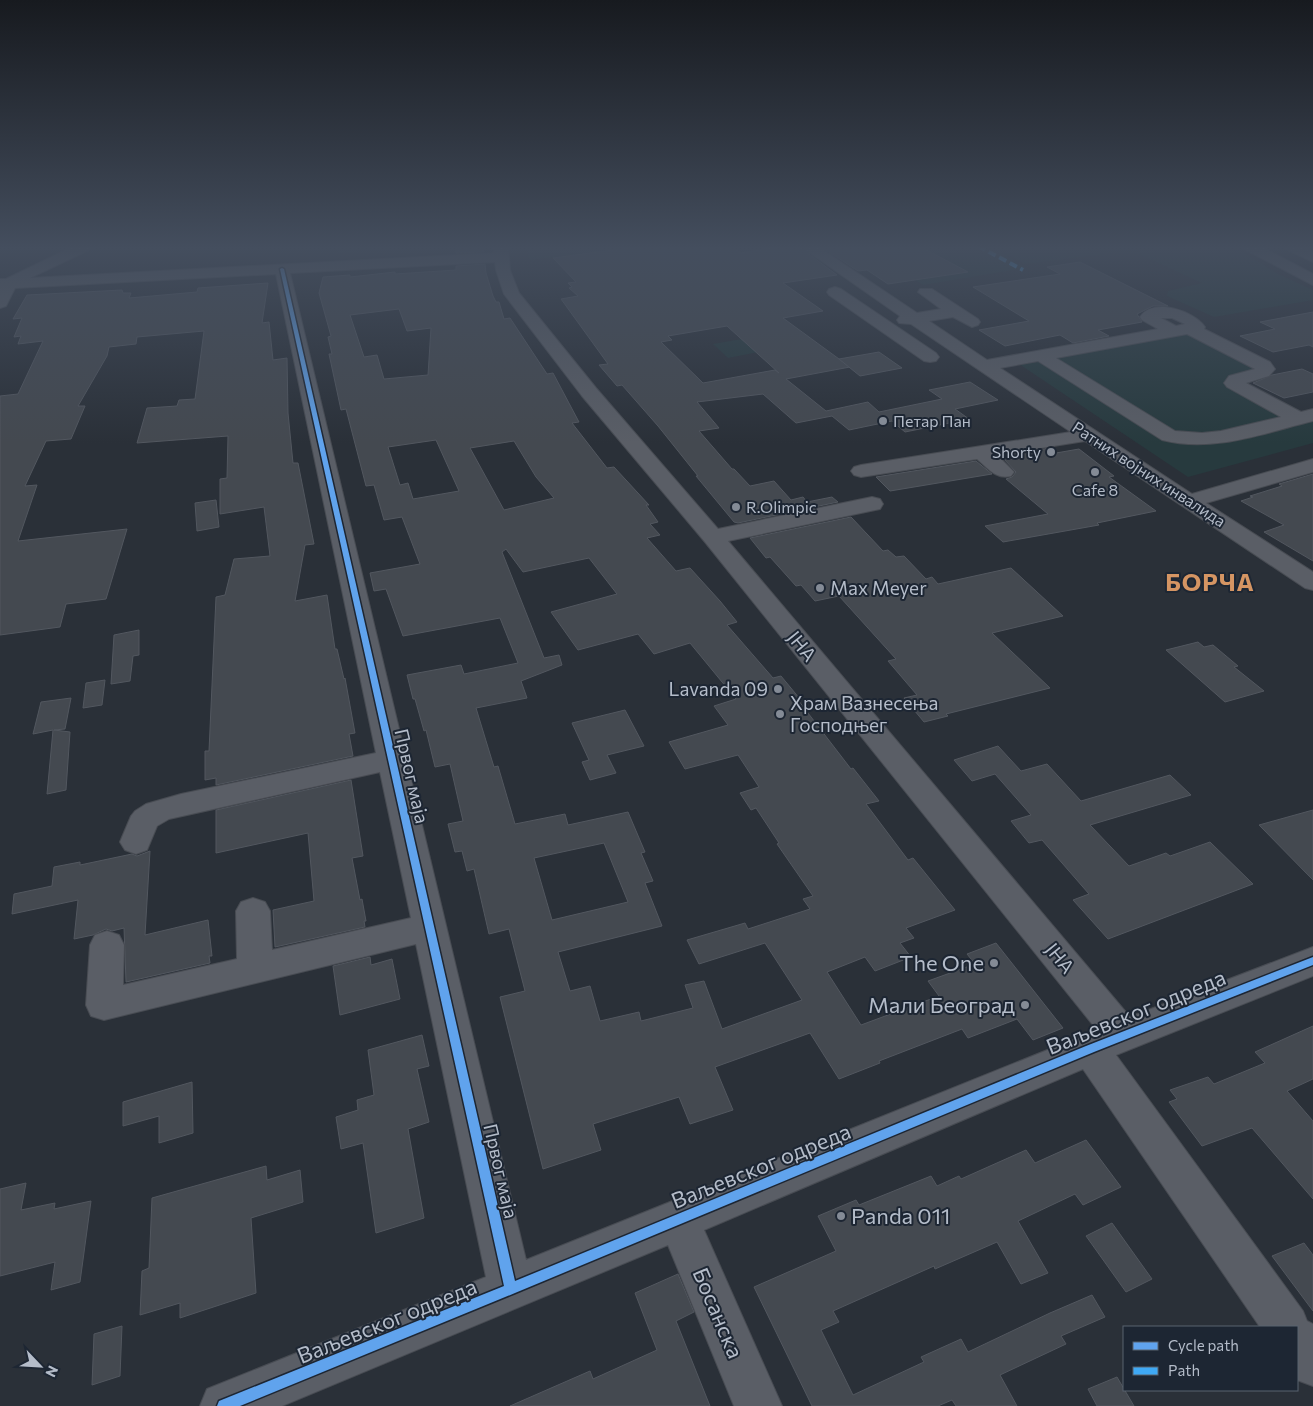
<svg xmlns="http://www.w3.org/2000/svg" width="1313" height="1406" viewBox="0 0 1313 1406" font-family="Commissioner,sans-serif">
  <rect width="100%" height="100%" fill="#2a3038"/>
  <!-- green -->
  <g fill="#273a3e">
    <path d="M 338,246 L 393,246 L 393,250 L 337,253 Z"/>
    <path d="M 524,246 L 641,246 L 530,260 Z"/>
    <path d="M 921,246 L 1032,246 L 1000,252 L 1026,268 L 923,285 L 904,273 L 945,261 Z"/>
    <path d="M 1044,246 L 1068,246 L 1104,254 L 1025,264 L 1003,252 Z"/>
    <path d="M 1169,246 L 1233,246 L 1278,274 L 1313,290 L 1313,300 L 1214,317 L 1167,296 L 1168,291 L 1202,283 L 1135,252 Z"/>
    <path d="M 1196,332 L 1264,366 L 1235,380 L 1297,418 L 1313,415 L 1313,443 L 1188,477 L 1016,362 Z"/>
    <path d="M 759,336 L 775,349 L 728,358 L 713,344 Z"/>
  </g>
  <!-- building -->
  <g fill="#444950" stroke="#52575f" fill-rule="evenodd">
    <path d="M 456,246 L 483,246 L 484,252 L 456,253 Z"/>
    <path d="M 642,246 L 732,246 L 741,253 L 785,246 L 798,246 L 837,275 L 783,283 L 823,311 L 783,318 L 850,367 L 786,379 L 826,411 L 868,402 L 879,412 L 942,399 L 929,390 L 970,382 L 998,400 L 955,409 L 969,419 L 905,432 L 892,421 L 849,430 L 832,416 L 796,423 L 763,394 L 697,402 L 719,428 L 699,431 L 732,469 L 734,469 L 750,486 L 774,481 L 791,500 L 803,497 L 807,502 L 832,497 L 838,502 L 738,523 L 734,522 L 696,476 L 698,476 L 658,426 L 622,385 L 617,386 L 599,365 L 608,364 L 561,299 L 578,296 L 569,288 L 572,287 L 568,283 L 576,282 L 553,258 ZM 727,326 L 738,336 L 779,373 L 775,370 L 703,383 L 661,342 L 672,340 L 668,336 Z"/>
    <path d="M 820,246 L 919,246 L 968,272 L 888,284 L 867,270 L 858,271 Z"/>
    <path d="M 1080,262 L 1168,306 L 1153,306 L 1137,314 L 1142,322 L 1098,330 L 1109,336 L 1073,343 L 1060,335 L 1005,346 L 979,330 L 1029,321 L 973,287 L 1060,274 L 1047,267 Z"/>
    <path d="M 485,264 L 486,273 L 493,296 L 496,302 L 499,302 L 504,319 L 510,318 L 547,374 L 553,373 L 579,422 L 572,423 L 607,468 L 614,467 L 649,505 L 646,505 L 658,522 L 650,524 L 660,535 L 647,538 L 676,571 L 690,568 L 720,601 L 737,622 L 727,625 L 773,678 L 781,676 L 800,699 L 798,700 L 851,769 L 853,768 L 879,801 L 866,804 L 908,860 L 913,858 L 955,910 L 906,928 L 914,938 L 900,943 L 911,957 L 875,971 L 865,957 L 827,972 L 861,1025 L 939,996 L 928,981 L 975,964 L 967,954 L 996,943 L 1063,1028 L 1033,1040 L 1017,1019 L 968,1038 L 962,1029 L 879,1061 L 880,1063 L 839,1079 L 810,1033 L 715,1067 L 733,1110 L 690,1124 L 679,1097 L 593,1124 L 601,1150 L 543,1169 L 500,997 L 525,991 L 509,929 L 489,934 L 474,869 L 467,871 L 462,851 L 455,852 L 448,824 L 463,821 L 450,764 L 435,767 L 426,730 L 424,731 L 415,699 L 413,699 L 407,675 L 461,665 L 464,674 L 518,663 L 500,618 L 403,636 L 386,589 L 374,591 L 370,573 L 420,564 L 402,517 L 384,520 L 374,485 L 366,486 L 346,409 L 341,410 L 329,354 L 332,354 L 328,337 L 331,336 L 319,293 L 323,277 L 350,275 L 350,277 L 395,272 L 395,274 L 456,270 L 456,266 ZM 399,309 L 407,331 L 431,328 L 428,375 L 384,379 L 377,355 L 364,357 L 350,315 ZM 436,440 L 459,491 L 413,499 L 408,483 L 400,485 L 388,447 ZM 514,441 L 536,477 L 554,498 L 504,510 L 470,448 ZM 506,549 L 523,572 L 589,558 L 617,594 L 551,612 L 578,650 L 638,634 L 654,654 L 690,643 L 736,699 L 714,706 L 728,725 L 669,742 L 685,769 L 738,755 L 759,787 L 740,793 L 751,810 L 756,808 L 779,843 L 777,844 L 813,896 L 803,899 L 810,909 L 748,929 L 745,923 L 687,940 L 699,964 L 765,943 L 802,1000 L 722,1029 L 704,981 L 685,985 L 693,1008 L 641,1021 L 639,1012 L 600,1021 L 590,986 L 570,991 L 558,952 L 662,926 L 645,883 L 653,881 L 641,853 L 645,852 L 628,812 L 568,825 L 565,814 L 515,824 L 498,766 L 494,767 L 476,708 L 527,698 L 521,681 L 562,665 L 559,655 L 544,658 L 502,552 ZM 604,843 L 628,902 L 552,920 L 534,858 Z"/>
    <path d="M 268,283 L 262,323 L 269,322 L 273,360 L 287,358 L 288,413 L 293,463 L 298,463 L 314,544 L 305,545 L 295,601 L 327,595 L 335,649 L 337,649 L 344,679 L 345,678 L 355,733 L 349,734 L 353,756 L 216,785 L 216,778 L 205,780 L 205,751 L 209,751 L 216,597 L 225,595 L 234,559 L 270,556 L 264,507 L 220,514 L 220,479 L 227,478 L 228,436 L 137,443 L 147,408 L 177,406 L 179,400 L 195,399 L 204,331 L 137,337 L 136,344 L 109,347 L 107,356 L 78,406 L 85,406 L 71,439 L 46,441 L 25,486 L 37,485 L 18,541 L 127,529 L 106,599 L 66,604 L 60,627 L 0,635 L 0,396 L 18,394 L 43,341 L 18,344 L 21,336 L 14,337 L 22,318 L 13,319 L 27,295 L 122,290 L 123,293 L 131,293 L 129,298 L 197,292 L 198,288 Z"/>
    <path d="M 1313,312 L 1313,347 L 1309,345 L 1273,352 L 1240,336 L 1275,329 L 1260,322 Z"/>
    <path d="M 879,352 L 902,368 L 860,376 L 839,359 Z"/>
    <path d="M 1302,369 L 1313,374 L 1313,392 L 1284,398 L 1253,383 L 1272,375 Z"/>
    <path d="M 1050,448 L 1056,453 L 1079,449 L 1114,476 L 1109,477 L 1156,511 L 1097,523 L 1099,525 L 1003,542 L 985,526 L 1048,514 L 1006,479 L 1012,477 L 1016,472 L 1001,456 Z"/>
    <path d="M 976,461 L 992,474 L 890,491 L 876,477 Z"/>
    <path d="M 1313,474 L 1313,561 L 1264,532 L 1284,525 L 1241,501 L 1253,497 L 1250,496 L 1282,486 L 1279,484 Z"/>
    <path d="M 216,500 L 219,527 L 197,531 L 195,503 Z"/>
    <path d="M 851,517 L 883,551 L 888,550 L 896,557 L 904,556 L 926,579 L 932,577 L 938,584 L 1011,568 L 1063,616 L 992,633 L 1050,688 L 946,714 L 948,716 L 924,722 L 904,698 L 917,695 L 888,661 L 896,659 L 839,596 L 815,601 L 801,585 L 796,586 L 770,557 L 766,558 L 750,538 Z"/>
    <path d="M 139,630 L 139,655 L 133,656 L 130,681 L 111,684 L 114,635 Z"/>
    <path d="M 1198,642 L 1204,647 L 1213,645 L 1238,666 L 1234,667 L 1264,691 L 1225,702 L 1166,650 Z"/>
    <path d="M 105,680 L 102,705 L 83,708 L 86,683 Z"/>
    <path d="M 71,698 L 65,729 L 54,730 L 70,732 L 66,790 L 47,794 L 53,730 L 33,734 L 41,702 Z"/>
    <path d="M 625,710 L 644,746 L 607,755 L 616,773 L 590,780 L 582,762 L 589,760 L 572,723 Z"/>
    <path d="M 998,746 L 1021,771 L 1047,764 L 1081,801 L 1170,775 L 1191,795 L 1090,825 L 1129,866 L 1166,853 L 1170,856 L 1210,842 L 1253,884 L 1108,939 L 1073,900 L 1089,894 L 1042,840 L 1029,843 L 1011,821 L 1031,815 L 995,774 L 972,781 L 954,760 Z"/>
    <path d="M 351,780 L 363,856 L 352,858 L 360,900 L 362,899 L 366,921 L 364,921 L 365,927 L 275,947 L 273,910 L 314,901 L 308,833 L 216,853 L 216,810 Z"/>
    <path d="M 1313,810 L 1313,880 L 1259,825 Z"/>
    <path d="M 150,851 L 145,935 L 208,920 L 212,956 L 209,956 L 210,963 L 126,982 L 124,928 L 112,931 L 106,929 L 93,935 L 74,939 L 78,900 L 12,914 L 14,894 L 52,886 L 54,867 L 80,862 L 80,865 L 132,854 L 137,856 Z"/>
    <path d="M 370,957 L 371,965 L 392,959 L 400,999 L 340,1015 L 333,966 Z"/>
    <path d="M 1313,1026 L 1313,1079 L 1287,1091 L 1313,1121 L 1313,1199 L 1252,1128 L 1202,1146 L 1169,1102 L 1177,1099 L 1170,1090 L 1208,1077 L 1214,1084 L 1265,1063 L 1255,1052 Z"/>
    <path d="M 422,1035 L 429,1066 L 417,1069 L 429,1122 L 408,1129 L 424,1218 L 376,1233 L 363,1143 L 341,1149 L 336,1117 L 358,1110 L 357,1100 L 374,1095 L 368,1050 Z"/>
    <path d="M 192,1082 L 193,1133 L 159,1143 L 159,1116 L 123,1126 L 123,1102 Z"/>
    <path d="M 1086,1140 L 1121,1187 L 1083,1205 L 1075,1194 L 1018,1221 L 1048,1273 L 1021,1284 L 997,1242 L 935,1269 L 934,1266 L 833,1311 L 839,1322 L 821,1330 L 853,1395 L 924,1362 L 921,1357 L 961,1339 L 968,1352 L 1050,1313 L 1092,1295 L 1105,1317 L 1061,1336 L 1066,1344 L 1000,1375 L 1017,1406 L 956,1406 L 952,1400 L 938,1406 L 812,1406 L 754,1287 L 836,1251 L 818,1216 L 856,1200 L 859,1205 L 931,1176 L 937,1186 L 959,1176 L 961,1179 L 1026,1150 L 1035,1163 Z"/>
    <path d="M 266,1166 L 267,1180 L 300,1170 L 303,1202 L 251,1218 L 256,1293 L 180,1318 L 180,1303 L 140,1315 L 142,1271 L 149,1268 L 152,1198 Z"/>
    <path d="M 26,1183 L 21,1210 L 55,1203 L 54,1209 L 91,1201 L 80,1282 L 51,1290 L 55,1262 L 0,1276 L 0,1189 Z"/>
    <path d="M 1112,1223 L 1152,1279 L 1126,1292 L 1086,1236 Z"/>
    <path d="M 1304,1243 L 1313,1255 L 1313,1311 L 1272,1256 Z"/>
    <path d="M 678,1274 L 694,1312 L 676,1321 L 710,1406 L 510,1406 L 590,1371 L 593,1379 L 657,1350 L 635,1293 Z"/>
    <path d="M 122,1326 L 120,1376 L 92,1385 L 94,1334 Z"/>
    <path d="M 1117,1377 L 1134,1406 L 1097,1406 L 1088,1389 Z"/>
  </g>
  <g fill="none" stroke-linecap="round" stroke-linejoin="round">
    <defs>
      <g id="minor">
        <path d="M 74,246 L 93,246 L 91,249 L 30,278 L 494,253 L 494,246 L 508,246 L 510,270 L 519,293 L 596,388 L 718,529 L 872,497 L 880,499 L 883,504 L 880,509 L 728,541 L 1130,1017 L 1313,947 L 1313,976 L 1116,1055 L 1303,1311 L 1307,1321 L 1313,1324 L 1313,1386 L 1297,1380 L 1297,1327 L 1260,1327 L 1083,1069 L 704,1230 L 782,1406 L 734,1406 L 668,1245 L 282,1406 L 200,1406 L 207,1389 L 486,1277 L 416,944 L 104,1020 L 91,1016 L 86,1005 L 90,945 L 95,935 L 107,931 L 119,935 L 124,945 L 123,985 L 237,959 L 236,911 L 241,902 L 253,898 L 265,902 L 270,911 L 272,950 L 411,918 L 380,772 L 169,819 L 157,826 L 147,850 L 136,854 L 125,850 L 120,842 L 131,816 L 135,811 L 146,804 L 181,794 L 376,753 L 276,274 L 15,288 L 6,306 L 0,308 L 0,279 L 6,279 ZM 495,262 L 496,270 L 504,294 L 582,396 L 705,542 L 1097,1030 L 526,1260 L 290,273 Z"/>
        <path d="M 800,246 L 817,246 L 917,313 L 941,309 L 918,292 L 920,289 L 932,289 L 978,319 L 980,322 L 978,325 L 972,327 L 953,317 L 929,321 L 987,360 L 1158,329 L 1142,320 L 1140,317 C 1153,297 1194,311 1205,327 L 1204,329 L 1270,362 L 1275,369 L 1269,376 L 1246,383 L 1301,412 L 1313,409 L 1313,421 C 1264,433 1213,453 1162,440 L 1038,361 L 1000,368 L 1192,494 L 1313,459 L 1313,472 L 1206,503 L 1313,572 L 1313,590 L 1305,588 L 1085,441 L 997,455 L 1014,472 L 1011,476 C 996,480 988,468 977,459 L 861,477 L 854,475 L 851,471 L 854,467 L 861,465 L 1071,432 L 911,324 L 899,323 L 897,320 L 900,316 ZM 1161,318 L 1172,318 L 1185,324 L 1176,326 ZM 1187,334 L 1255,369 L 1229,376 L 1224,383 L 1227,387 L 1281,417 L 1221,431 L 1202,433 L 1175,431 L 1056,358 Z"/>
        <path d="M 1242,246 L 1260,246 L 1313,274 L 1313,285 L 1244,249 Z"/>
        <path d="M 1284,246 L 1302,246 L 1313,252 L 1313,262 L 1286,249 Z"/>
        <path d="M 835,287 L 841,289 L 936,353 L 939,357 L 936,361 L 930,362 L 924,361 L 829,295 L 827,292 L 829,289 Z"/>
      </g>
    </defs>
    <!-- minor casing -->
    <use href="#minor" stroke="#484c53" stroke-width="2"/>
    <!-- minor -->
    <use href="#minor" fill="#5a5e66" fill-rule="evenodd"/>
    <!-- quiet -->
    <path stroke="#3fa9f5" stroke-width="4" stroke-dasharray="8 4" stroke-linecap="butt" d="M 978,246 L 1023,270"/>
    <defs>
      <path id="cycleway" d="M 282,268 L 284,269 L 515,1281 L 1086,1046 L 1313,957 L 1313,965 L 1094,1052 L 515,1293 L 240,1406 L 217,1406 L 219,1401 L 504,1286 L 280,269 Z"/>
    </defs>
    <!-- cycleway casing -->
    <use href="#cycleway" stroke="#1d2633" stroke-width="3"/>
    <!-- cycleway -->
    <use href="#cycleway" fill="#60a3ed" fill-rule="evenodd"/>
  </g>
  <!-- sky -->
  <linearGradient id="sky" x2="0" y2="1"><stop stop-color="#171a1f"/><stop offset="0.56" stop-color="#444e5e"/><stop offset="1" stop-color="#444e5e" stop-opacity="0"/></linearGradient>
  <rect width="1313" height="443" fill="url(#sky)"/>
  <!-- markers -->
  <g fill="#848b96" stroke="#1d2633" stroke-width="2">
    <circle cx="883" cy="421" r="5"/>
    <circle cx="1051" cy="452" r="5"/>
    <circle cx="1095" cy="472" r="5"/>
    <circle cx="736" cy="507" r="5"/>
    <circle cx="820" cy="588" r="5"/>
    <circle cx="778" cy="689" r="5"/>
    <circle cx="780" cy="714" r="5"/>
    <circle cx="994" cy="963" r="5"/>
    <circle cx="1025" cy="1005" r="5"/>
    <circle cx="841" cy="1216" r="5"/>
  </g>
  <g text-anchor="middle" stroke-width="4" stroke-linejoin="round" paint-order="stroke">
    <!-- far-poi labels -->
    <g font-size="16" fill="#b4bcc9" stroke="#1d2633" text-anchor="start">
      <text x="893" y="427">Петар Пан</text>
      <text x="1041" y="458" text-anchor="end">Shorty</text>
      <text x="1095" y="496" text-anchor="middle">Cafe 8</text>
      <text x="746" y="513">R.Olimpic</text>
    </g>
    <!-- far-street labels -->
    <g font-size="16" fill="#b4bcc9" stroke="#1d2633">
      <text transform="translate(1149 474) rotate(33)" y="6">Ратних војних инвалида</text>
    </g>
    <!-- poi labels -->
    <g font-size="19" fill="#b4bcc9" stroke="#1d2633" text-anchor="start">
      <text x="830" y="595">Max Meyer</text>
      <text x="768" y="696" text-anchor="end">Lavanda 09</text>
      <text x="790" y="710">Храм Вазнесења<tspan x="790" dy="22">Господњег</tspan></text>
    </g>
    <!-- street labels -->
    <g font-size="19" fill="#b4bcc9" stroke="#1d2633">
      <text transform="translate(802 646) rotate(51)" y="7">ЈНА</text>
      <text transform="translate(412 776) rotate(77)" y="7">Првог маја</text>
      <text transform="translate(1060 958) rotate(51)" y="7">ЈНА</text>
      <text transform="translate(501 1171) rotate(77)" y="7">Првог маја</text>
    </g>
    <!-- near-poi labels -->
    <g font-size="22" fill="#b4bcc9" stroke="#1d2633" text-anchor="end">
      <text x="984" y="971">The One</text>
      <text x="1015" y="1013">Мали Београд</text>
      <text x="851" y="1224" text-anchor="start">Panda 011</text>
    </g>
    <!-- near-street labels -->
    <g font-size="22" fill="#b4bcc9" stroke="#1d2633">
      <text transform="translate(1136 1012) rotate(-22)" y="8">Ваљевског одреда</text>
      <text transform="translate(761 1166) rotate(-22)" y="8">Ваљевског одреда</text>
      <text transform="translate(718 1313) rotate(67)" y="8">Босанска</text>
      <text transform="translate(387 1321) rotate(-22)" y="8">Ваљевског одреда</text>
    </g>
    <!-- district labels -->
    <g font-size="24" font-weight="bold" letter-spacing="1" fill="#d59563" stroke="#1d2633">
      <text x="1210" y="591">БОРЧА</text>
    </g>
  </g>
  <!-- legend -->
  <rect x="1123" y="1326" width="175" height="65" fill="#1d2633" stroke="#59626f"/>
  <rect x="1133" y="1342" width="25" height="8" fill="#60a3ed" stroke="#59626f"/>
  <text x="1168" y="1351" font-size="15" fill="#b4bcc9">Cycle path</text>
  <rect x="1133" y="1367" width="25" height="8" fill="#3fa9f5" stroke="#59626f"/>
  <text x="1168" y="1376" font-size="15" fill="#b4bcc9">Path</text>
  <!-- north arrow -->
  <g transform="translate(40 1366) rotate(115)" stroke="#1d2633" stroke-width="4" paint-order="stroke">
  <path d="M0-4L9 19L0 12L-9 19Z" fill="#b4bcc9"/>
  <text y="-8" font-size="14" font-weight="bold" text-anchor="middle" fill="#b4bcc9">N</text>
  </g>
</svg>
